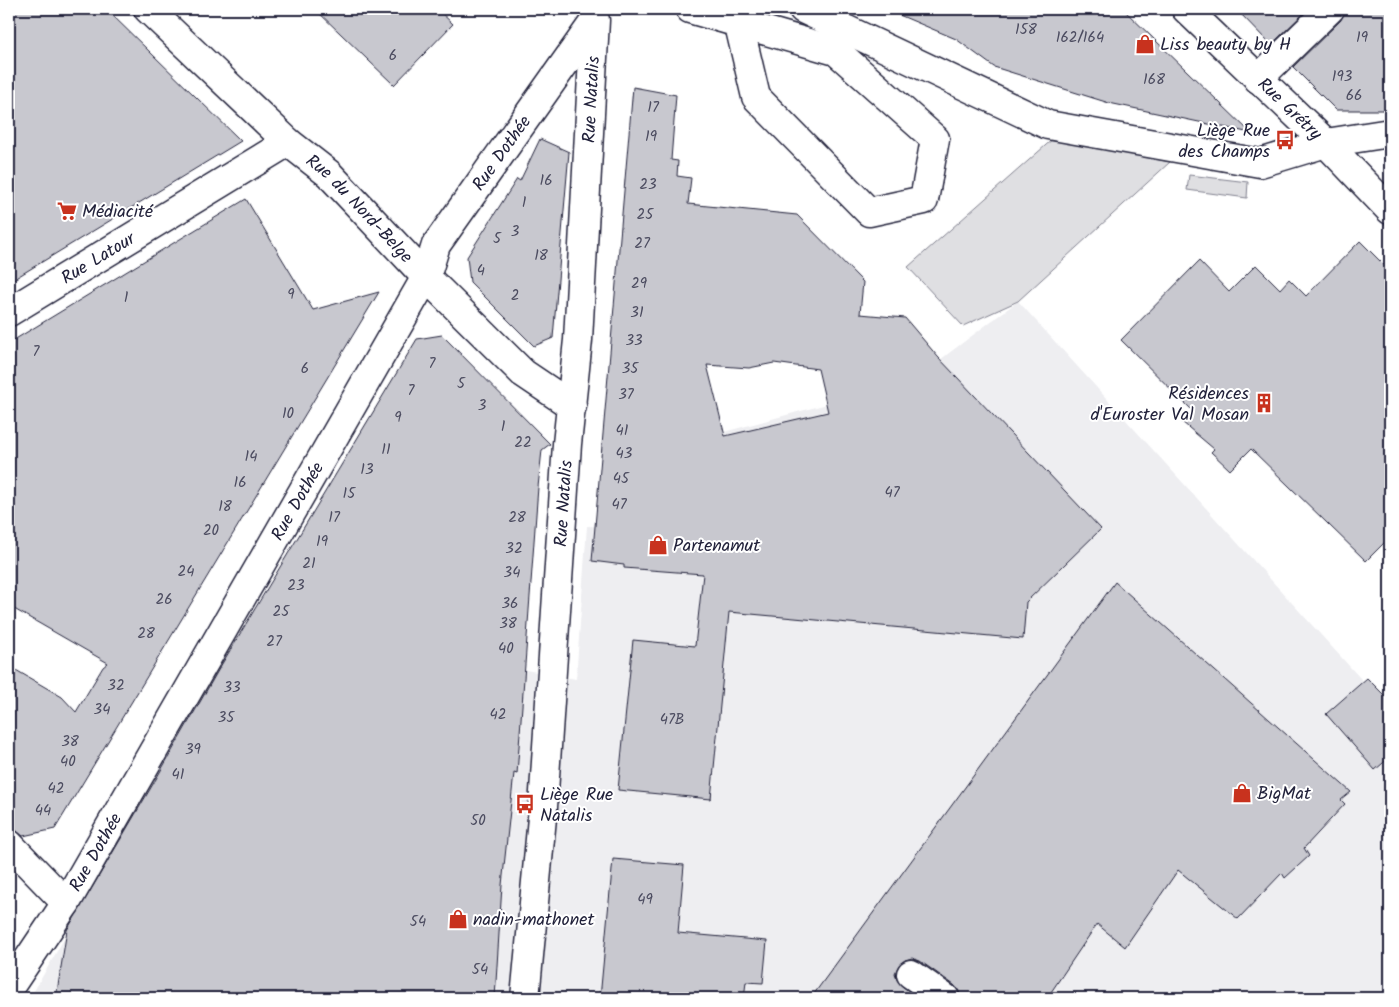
<svg xmlns="http://www.w3.org/2000/svg" width="1399" height="1007" viewBox="0 0 1399 1007" font-family="Kalam,sans-serif">
  <rect width="100%" height="100%" fill="#fff"/>
  <filter id="ink" filterUnits="userSpaceOnUse"><feTurbulence type="fractalNoise" baseFrequency=".02" numOctaves="2"/><feDisplacementMap in="SourceGraphic" scale="10" xChannelSelector="R" yChannelSelector="G"/><feConvolveMatrix kernelMatrix="1 2 1 2 8 2 1 2 1" color-interpolation-filters="sRGB"/></filter>
  <g filter="url(#ink)">
    <!-- built -->
    <path fill="#eeeef1" d="M 1018,301 L 1390,711 L 1390,998 L 30,998 L 151,788 L 475,661 L 576,679 L 587,526 L 703,531 L 680,444 L 912,381 Z"/>
    <!-- green -->
    <g fill="#dfdfe2" stroke="#80808e">
      <path d="M 1054,138 L 1170,162 L 1018,301 L 963,326 L 908,267 Z"/>
      <path d="M 1189,175 L 1248,182 L 1247,198 L 1187,190 Z"/>
    </g>
    <!-- building -->
    <g fill="#c8c8cf" stroke="#22223b" fill-rule="evenodd">
      <path d="M 9,9 L 106,9 L 241,141 L 9,282 Z"/>
      <path d="M 315,9 L 437,9 L 453,24 L 394,85 Z"/>
      <path d="M 885,9 L 1123,9 L 1251,133 L 1109,103 L 994,67 L 956,39 Z"/>
      <path d="M 1236,9 L 1308,9 L 1271,45 Z"/>
      <path d="M 1345,9 L 1390,9 L 1390,110 L 1336,110 L 1293,67 L 1341,20 Z"/>
      <path d="M 633,87 L 676,95 L 671,160 L 678,161 L 677,176 L 691,178 L 688,204 L 797,215 L 863,282 L 860,314 L 905,318 L 938,357 L 1101,529 L 1026,602 L 1023,639 L 729,612 L 711,799 L 618,790 L 633,640 L 695,646 L 703,574 L 624,568 L 624,565 L 592,561 ZM 774,363 L 818,369 L 828,412 L 725,436 L 707,365 L 749,368 Z"/>
      <path d="M 540,139 L 569,152 L 553,338 L 534,346 L 470,282 L 467,257 L 517,179 L 520,181 Z"/>
      <path d="M 246,199 L 313,310 L 379,292 L 55,829 L 23,836 L 14,829 L 9,829 L 9,666 L 62,697 L 76,712 L 103,667 L 108,663 L 9,606 L 9,343 Z"/>
      <path d="M 1360,241 L 1390,271 L 1390,537 L 1366,561 L 1251,449 L 1230,470 L 1211,452 L 1214,449 L 1182,422 L 1193,411 L 1121,340 L 1199,261 L 1229,292 L 1256,265 L 1280,289 L 1289,279 L 1306,296 Z"/>
      <path d="M 442,335 L 550,444 L 542,450 L 538,487 L 517,774 L 514,773 L 502,885 L 495,998 L 56,998 L 67,930 L 156,779 L 220,667 L 417,339 Z"/>
      <path d="M 1115,582 L 1351,792 L 1341,800 L 1345,804 L 1304,848 L 1309,856 L 1285,878 L 1282,873 L 1238,919 L 1178,870 L 1125,947 L 1097,924 L 1047,998 L 960,998 L 959,991 L 954,985 L 920,961 L 912,958 L 905,960 L 899,965 L 895,973 L 897,980 L 902,986 L 918,998 L 811,998 Z"/>
      <path d="M 1367,678 L 1390,701 L 1390,757 L 1375,770 L 1326,714 Z"/>
      <path d="M 613,859 L 684,865 L 678,933 L 767,941 L 763,983 L 746,982 L 744,998 L 600,998 Z"/>
    </g>
    <g fill="none" stroke-linecap="round" stroke-linejoin="round">
      <defs>
        <g id="minor">
          <path id="s1" d="M 148,9 L 288,142 L 329,174 L 426,277 L 523,373 L 572,406"/>
          <path d="M 690,9 L 836,51 L 935,139 L 924,200 L 869,212 L 756,97 L 739,25"/>
          <path d="M 803,9 L 1048,125 L 1260,163 L 1326,143 L 1390,133"/>
          <path id="s2" d="M 1186,9 L 1326,143 L 1390,210"/>
          <path d="M 1258,79 L 1330,9"/>
          <path id="s3" d="M 9,312 L 288,142"/>
          <path d="M 9,844 L 66,903"/>
          <path d="M 911,974 L 945,998"/>
          <path id="s4" d="M 9,988 L 66,903 L 426,277 L 436,245 L 594,22"/>
          <path id="s5" d="M 525,998 L 543,807 L 567,444 L 578,340 L 595,20"/>
        </g>
      </defs>
      <!-- minor casing -->
      <use href="#minor" stroke="#22223b" stroke-width="31"/>
      <!-- minor -->
      <use href="#minor" stroke="#fff" stroke-width="28"/>
    </g>
  </g>
  <!-- icons -->
  <defs>
    <symbol id="shop-bare" viewBox="-9 -9 18 18"><path d="M-5-2.5h2.3a2.7 3.5 0 0 1 5.4 0H5L5.5 6h-11ZM-1.5-2.5h3a1.5 2.3 0 0 0-3 0Z" fill="#c8321e" stroke="#fff" stroke-width="2.5" paint-order="stroke"/></symbol>
    <symbol id="bus-bare" viewBox="-9 -9 18 18"><path d="M-5-6H5V4H4V6H2V4H-2V6H-4V4H-5ZM-3.5-4V0h7V-4ZM-3.5 1.2v1.5H-2V1.2ZM2 1.2v1.5H3.5V1.2Z" fill="#c8321e" stroke="#fff" stroke-width="2.5" paint-order="stroke"/></symbol>
    <symbol id="supermarket-bare" viewBox="-9 -9 18 18"><path d="M-6-5.5h2.5l.6 2H6L4.5 2H-2.5L-4.4-4H-6ZM-1.5 3.2a1.3 1.3 0 1 0 .1 0ZM3 3.2a1.3 1.3 0 1 0 .1 0Z" fill="#c8321e" stroke="#fff" stroke-width="2.5" paint-order="stroke"/></symbol>
    <symbol id="building-bare" viewBox="-9 -9 18 18"><path d="M-4-6H4V6H1V3H-1V6H-4ZM-2.5-4.3h1.7v1.8h-1.7ZM.8-4.3h1.7v1.8H.8ZM-2.5-1h1.7V.8h-1.7ZM.8-1h1.7V.8H.8Z" fill="#c8321e" stroke="#fff" stroke-width="2.5" paint-order="stroke"/></symbol>
  </defs>
  <g fill-rule="evenodd">
    <use href="#shop-bare" x="1131" y="30" width="28" height="28"/>
    <use href="#bus-bare" x="1271" y="126" width="28" height="28"/>
    <use href="#supermarket-bare" x="53" y="197" width="28" height="28"/>
    <use href="#building-bare" x="1250" y="389" width="28" height="28"/>
    <use href="#shop-bare" x="644" y="531" width="28" height="28"/>
    <use href="#shop-bare" x="1228" y="779" width="28" height="28"/>
    <use href="#bus-bare" x="511" y="790" width="28" height="28"/>
    <use href="#shop-bare" x="444" y="905" width="28" height="28"/>
  </g>
  <g text-anchor="middle" stroke-width="4" stroke-linejoin="round" paint-order="stroke">
    <!-- number labels -->
    <g font-size="15" fill="#4c4c60">
      <text x="1026" y="34">158</text>
      <text x="1080" y="42">162/164</text>
      <text x="1362" y="42">19</text>
      <text x="393" y="60">6</text>
      <text x="1342" y="81">193</text>
      <text x="1154" y="84">168</text>
      <text x="1354" y="100">66</text>
      <text x="653" y="112">17</text>
      <text x="651" y="141">19</text>
      <text x="546" y="185">16</text>
      <text x="648" y="189">23</text>
      <text x="524" y="207">1</text>
      <text x="645" y="219">25</text>
      <text x="515" y="236">3</text>
      <text x="497" y="243">5</text>
      <text x="642" y="248">27</text>
      <text x="541" y="260">18</text>
      <text x="481" y="275">4</text>
      <text x="639" y="288">29</text>
      <text x="291" y="299">9</text>
      <text x="515" y="300">2</text>
      <text x="126" y="302">1</text>
      <text x="637" y="317">31</text>
      <text x="634" y="345">33</text>
      <text x="36" y="356">7</text>
      <text x="432" y="368">7</text>
      <text x="305" y="373">6</text>
      <text x="630" y="373">35</text>
      <text x="461" y="388">5</text>
      <text x="411" y="395">7</text>
      <text x="626" y="399">37</text>
      <text x="482" y="410">3</text>
      <text x="288" y="418">10</text>
      <text x="398" y="422">9</text>
      <text x="503" y="431">1</text>
      <text x="622" y="435">41</text>
      <text x="523" y="447">22</text>
      <text x="386" y="454">11</text>
      <text x="624" y="458">43</text>
      <text x="251" y="461">14</text>
      <text x="367" y="474">13</text>
      <text x="621" y="483">45</text>
      <text x="240" y="487">16</text>
      <text x="892" y="497">47</text>
      <text x="349" y="498">15</text>
      <text x="619" y="509">47</text>
      <text x="225" y="511">18</text>
      <text x="334" y="522">17</text>
      <text x="517" y="522">28</text>
      <text x="211" y="535">20</text>
      <text x="322" y="546">19</text>
      <text x="514" y="553">32</text>
      <text x="309" y="568">21</text>
      <text x="186" y="576">24</text>
      <text x="512" y="577">34</text>
      <text x="296" y="590">23</text>
      <text x="164" y="604">26</text>
      <text x="510" y="608">36</text>
      <text x="281" y="616">25</text>
      <text x="508" y="628">38</text>
      <text x="146" y="638">28</text>
      <text x="274" y="646">27</text>
      <text x="506" y="653">40</text>
      <text x="116" y="690">32</text>
      <text x="232" y="692">33</text>
      <text x="102" y="714">34</text>
      <text x="498" y="719">42</text>
      <text x="226" y="722">35</text>
      <text x="672" y="724">47B</text>
      <text x="70" y="746">38</text>
      <text x="193" y="754">39</text>
      <text x="68" y="766">40</text>
      <text x="178" y="779">41</text>
      <text x="56" y="793">42</text>
      <text x="43" y="815">44</text>
      <text x="478" y="825">50</text>
      <text x="645" y="904">49</text>
      <text x="418" y="926">54</text>
      <text x="480" y="974">54</text>
    </g>
    <!-- poi labels -->
    <g font-size="18" fill="#22223b" stroke="#fff" text-anchor="start">
      <text x="1160" y="50">Liss beauty by H</text>
      <text x="1270" y="136" text-anchor="end">Liège Rue<tspan x="1270" dy="21">des Champs</tspan></text>
      <text x="82" y="217">Médiacité</text>
      <text x="1249" y="399" text-anchor="end">Résidences<tspan x="1249" dy="21">d'Euroster Val Mosan</tspan></text>
      <text x="673" y="551">Partenamut</text>
      <text x="1257" y="799">BigMat</text>
      <text x="540" y="800">Liège Rue<tspan x="540" dy="21">Natalis</tspan></text>
      <text x="473" y="925">nadin-mathonet</text>
    </g>
    <!-- street labels -->
    <g font-size="18" fill="#22223b" stroke="#fff">
      <text dy="6" stroke="none"><textPath href="#s5" startOffset="901">Rue Natalis</textPath></text>
      <text dy="6" stroke="none"><textPath href="#s2" startOffset="144">Rue Grétry</textPath></text>
      <text dy="6" stroke="none"><textPath href="#s4" startOffset="971">Rue Dothée</textPath></text>
      <text dy="6" stroke="none"><textPath href="#s1" startOffset="291">Rue du Nord-Belge</textPath></text>
      <text dy="6" stroke="none"><textPath href="#s3" startOffset="104">Rue Latour</textPath></text>
      <text dy="6" stroke="none"><textPath href="#s4" startOffset="566">Rue Dothée</textPath></text>
      <text dy="6" stroke="none"><textPath href="#s5" startOffset="496">Rue Natalis</textPath></text>
      <text dy="6" stroke="none"><textPath href="#s4" startOffset="161">Rue Dothée</textPath></text>
    </g>
  </g>
  <!-- margin -->
  <rect width="1399" height="1007" fill="none" stroke="#fff" stroke-width="30"/>
  <rect x="15" y="15" width="1369" height="977" fill="none" stroke="#22223b" stroke-width="2" filter="url(#ink)"/>
</svg>
